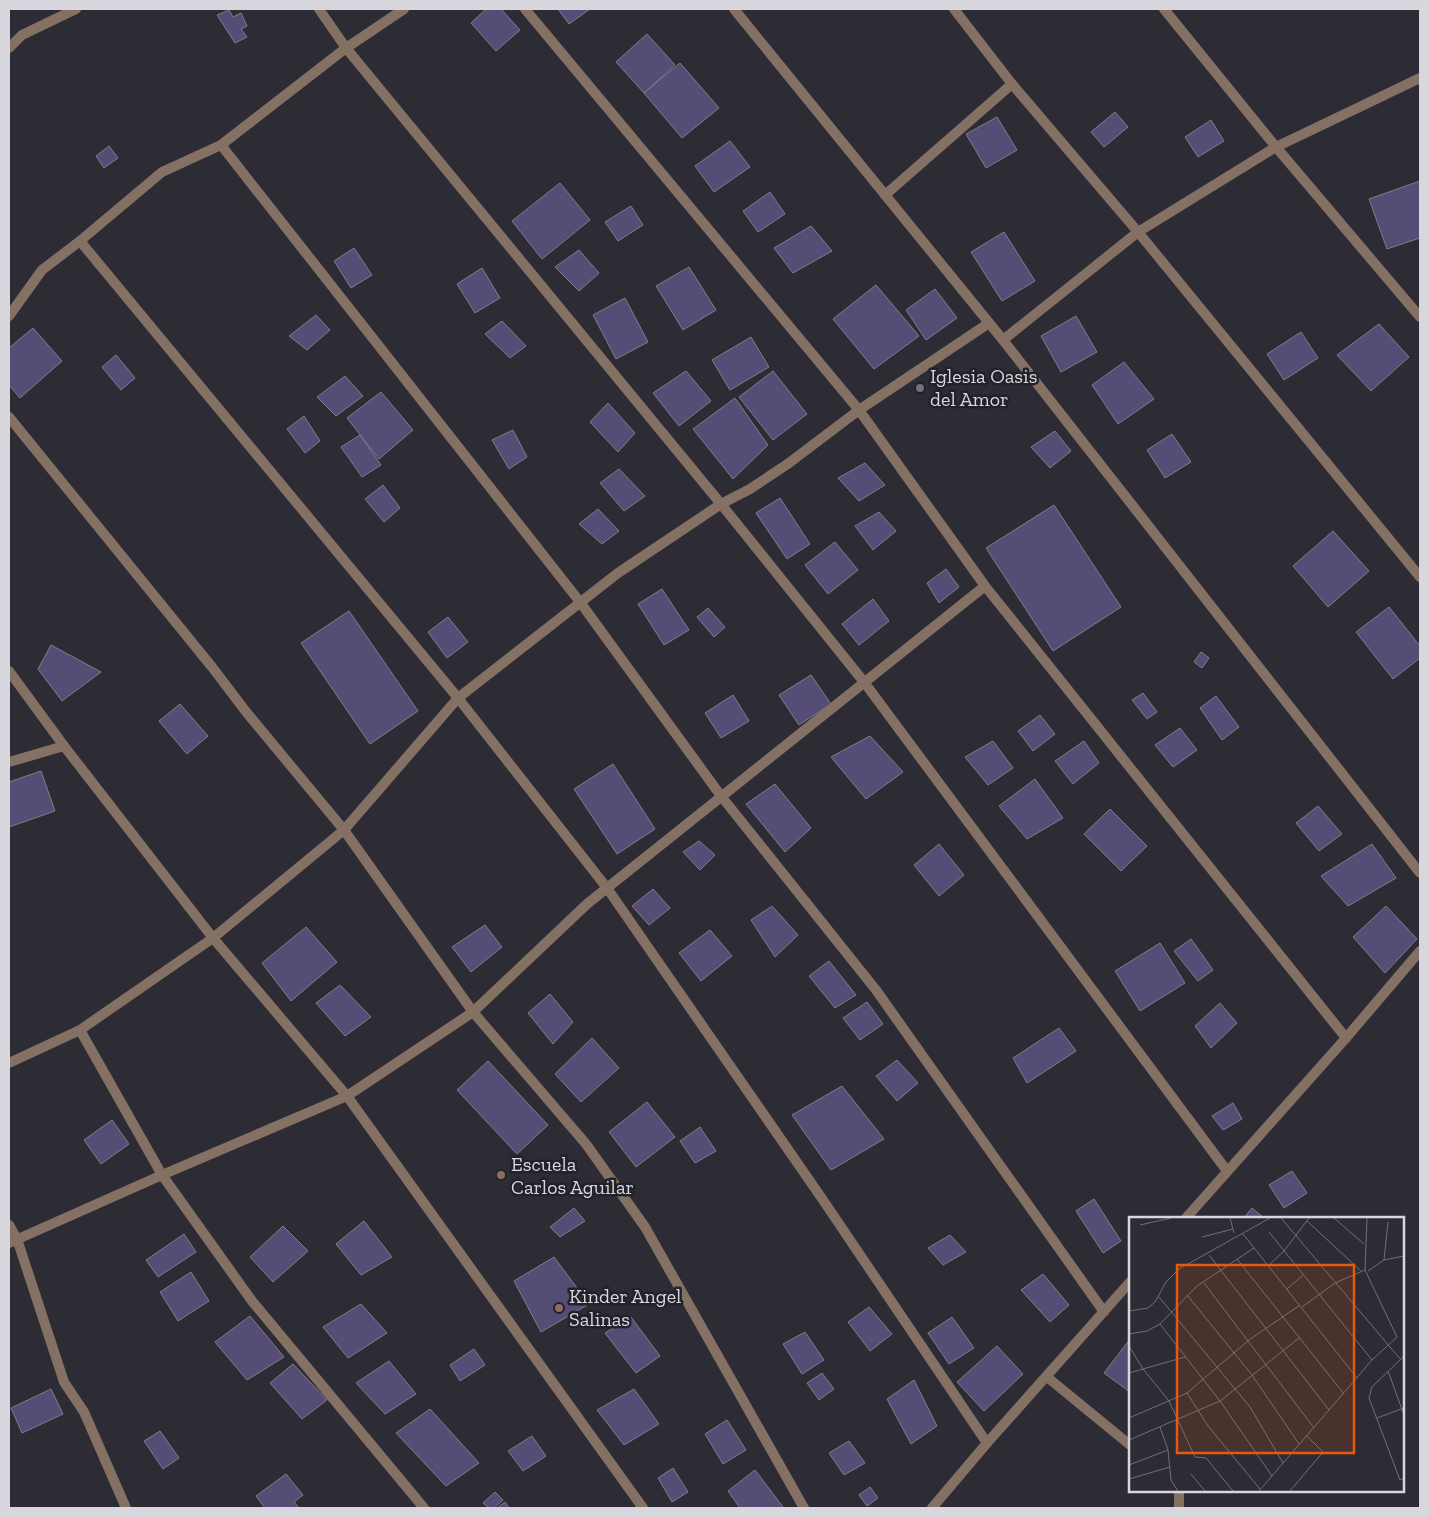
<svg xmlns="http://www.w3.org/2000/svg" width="1429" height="1517" viewBox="0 0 1429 1517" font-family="'Zilla Slab',serif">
  <rect width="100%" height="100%" fill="#2d2b34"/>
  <!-- building -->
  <g fill="#564d76" stroke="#807d89">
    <path d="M 486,9 L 501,9 L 520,30 L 496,51 L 471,23 Z"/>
    <path d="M 558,9 L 590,9 L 569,24 Z"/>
    <path d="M 229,10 L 233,17 L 241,13 L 247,26 L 241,29 L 247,37 L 235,43 L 217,15 Z"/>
    <path d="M 647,34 L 675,65 L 644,93 L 616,62 Z"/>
    <path d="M 680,63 L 719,108 L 682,138 L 644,93 Z"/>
    <path d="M 1115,112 L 1128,127 L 1104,147 L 1091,132 Z"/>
    <path d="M 997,117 L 1017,150 L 986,168 L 966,134 Z"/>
    <path d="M 1211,120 L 1224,141 L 1198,157 L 1185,137 Z"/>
    <path d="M 730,141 L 750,167 L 714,192 L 695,166 Z"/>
    <path d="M 109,146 L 118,158 L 104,168 L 96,156 Z"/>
    <path d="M 1420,181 L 1420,238 L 1387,249 L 1369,199 Z"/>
    <path d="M 560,183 L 590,220 L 542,259 L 512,221 Z"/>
    <path d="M 770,192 L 785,214 L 758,232 L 743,211 Z"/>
    <path d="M 631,206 L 643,225 L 618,241 L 605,222 Z"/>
    <path d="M 811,226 L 832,251 L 793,273 L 774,248 Z"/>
    <path d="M 1004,232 L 1035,281 L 1002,301 L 971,252 Z"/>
    <path d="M 354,248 L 372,275 L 351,288 L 334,261 Z"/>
    <path d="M 579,250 L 599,273 L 579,291 L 555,267 Z"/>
    <path d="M 689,267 L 716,310 L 683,330 L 656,286 Z"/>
    <path d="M 482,268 L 500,298 L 475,313 L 457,284 Z"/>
    <path d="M 876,285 L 919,336 L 874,369 L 833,319 Z"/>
    <path d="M 935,289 L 957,318 L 926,340 L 906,310 Z"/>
    <path d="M 625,298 L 648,342 L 616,359 L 593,315 Z"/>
    <path d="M 316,315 L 330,330 L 307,350 L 289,336 Z"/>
    <path d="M 1076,316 L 1097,352 L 1061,372 L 1041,336 Z"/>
    <path d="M 502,321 L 526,346 L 510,358 L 485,334 Z"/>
    <path d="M 1379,324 L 1409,357 L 1371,391 L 1337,355 Z"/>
    <path d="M 33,328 L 62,361 L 20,398 L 9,385 L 9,348 Z"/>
    <path d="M 1301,332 L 1318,358 L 1284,380 L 1267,354 Z"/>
    <path d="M 751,337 L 769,367 L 730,390 L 712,360 Z"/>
    <path d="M 116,355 L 135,378 L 121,390 L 102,367 Z"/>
    <path d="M 1124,362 L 1154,399 L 1118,424 L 1092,385 Z"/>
    <path d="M 686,371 L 711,401 L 679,426 L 653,393 Z"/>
    <path d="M 773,371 L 807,414 L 773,440 L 739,397 Z"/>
    <path d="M 345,376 L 363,396 L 336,416 L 317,397 Z"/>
    <path d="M 381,392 L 413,430 L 379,459 L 347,418 Z"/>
    <path d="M 735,398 L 768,445 L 733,479 L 693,429 Z"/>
    <path d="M 608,403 L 635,433 L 618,452 L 590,422 Z"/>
    <path d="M 304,416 L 320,441 L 305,453 L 287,429 Z"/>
    <path d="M 513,430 L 527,457 L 509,469 L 492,440 Z"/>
    <path d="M 1055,431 L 1071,451 L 1050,468 L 1031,447 Z"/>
    <path d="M 1172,434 L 1191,462 L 1165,478 L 1147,450 Z"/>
    <path d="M 360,435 L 381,465 L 362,477 L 341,447 Z"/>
    <path d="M 865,463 L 885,485 L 859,501 L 838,478 Z"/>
    <path d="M 619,469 L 645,496 L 624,511 L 600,483 Z"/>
    <path d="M 383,485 L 400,508 L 384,522 L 365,499 Z"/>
    <path d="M 780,498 L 810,544 L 787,559 L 756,513 Z"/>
    <path d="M 1054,505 L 1121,607 L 1053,651 L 986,548 Z"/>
    <path d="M 598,509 L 619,531 L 602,544 L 579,524 Z"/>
    <path d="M 879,512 L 896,531 L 873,550 L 855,526 Z"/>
    <path d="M 1333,531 L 1369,571 L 1328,607 L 1293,566 Z"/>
    <path d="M 835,542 L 858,570 L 828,594 L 805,565 Z"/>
    <path d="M 946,569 L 959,587 L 939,603 L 927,583 Z"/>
    <path d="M 662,589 L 689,630 L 664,645 L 638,604 Z"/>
    <path d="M 873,599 L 889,621 L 859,645 L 842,624 Z"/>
    <path d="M 1389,607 L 1420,646 L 1420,658 L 1393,679 L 1356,632 Z"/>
    <path d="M 708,608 L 725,627 L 714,637 L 697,617 Z"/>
    <path d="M 349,611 L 418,711 L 370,744 L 301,643 Z"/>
    <path d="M 448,617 L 468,642 L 447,658 L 428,632 Z"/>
    <path d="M 51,645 L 101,672 L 62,701 L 38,669 Z"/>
    <path d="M 1201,652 L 1209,658 L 1202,668 L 1194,662 Z"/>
    <path d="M 811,675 L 831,704 L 799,725 L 779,695 Z"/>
    <path d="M 1143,693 L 1157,712 L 1147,719 L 1132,700 Z"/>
    <path d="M 733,695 L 749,721 L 721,738 L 705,713 Z"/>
    <path d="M 1216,696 L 1239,727 L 1222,740 L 1200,708 Z"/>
    <path d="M 180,704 L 208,736 L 187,754 L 159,721 Z"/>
    <path d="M 1040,715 L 1055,734 L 1033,751 L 1018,731 Z"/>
    <path d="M 1180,728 L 1197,750 L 1173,767 L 1155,745 Z"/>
    <path d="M 870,736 L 903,772 L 866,799 L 831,757 Z"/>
    <path d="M 993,741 L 1013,768 L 988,785 L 965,757 Z"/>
    <path d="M 1084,741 L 1099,763 L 1073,784 L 1055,761 Z"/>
    <path d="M 613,764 L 655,829 L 617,854 L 574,789 Z"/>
    <path d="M 41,771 L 55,811 L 9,827 L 9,782 Z"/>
    <path d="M 1035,779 L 1063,818 L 1027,839 L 999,806 Z"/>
    <path d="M 775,784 L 811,828 L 785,852 L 746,804 Z"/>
    <path d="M 1318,806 L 1342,834 L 1319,851 L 1296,823 Z"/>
    <path d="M 1110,809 L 1147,846 L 1121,871 L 1084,834 Z"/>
    <path d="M 699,841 L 715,855 L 700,870 L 683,852 Z"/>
    <path d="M 939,844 L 964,875 L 939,896 L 914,865 Z"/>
    <path d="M 1372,844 L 1396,878 L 1348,906 L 1321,876 Z"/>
    <path d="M 653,889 L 670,908 L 649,925 L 632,906 Z"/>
    <path d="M 772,906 L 798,935 L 775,957 L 751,920 Z"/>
    <path d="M 1386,906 L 1417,939 L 1385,973 L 1353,937 Z"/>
    <path d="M 485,925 L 502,947 L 471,972 L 452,947 Z"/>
    <path d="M 306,927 L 337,962 L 291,1001 L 262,963 Z"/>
    <path d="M 710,930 L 732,956 L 701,981 L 679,953 Z"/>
    <path d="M 1191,939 L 1213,970 L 1198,981 L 1174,951 Z"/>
    <path d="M 1160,943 L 1185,983 L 1140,1011 L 1115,971 Z"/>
    <path d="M 829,961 L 856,995 L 835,1008 L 809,976 Z"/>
    <path d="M 340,985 L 371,1017 L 345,1036 L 316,1003 Z"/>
    <path d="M 550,994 L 573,1022 L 553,1044 L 528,1013 Z"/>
    <path d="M 867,1002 L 883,1024 L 860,1040 L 843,1018 Z"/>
    <path d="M 1220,1003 L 1237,1023 L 1211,1048 L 1195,1026 Z"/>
    <path d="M 1059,1028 L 1076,1051 L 1027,1083 L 1013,1058 Z"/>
    <path d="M 592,1038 L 619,1068 L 581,1102 L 555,1074 Z"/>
    <path d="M 897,1060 L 918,1083 L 897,1101 L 876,1076 Z"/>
    <path d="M 488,1061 L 548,1125 L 517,1154 L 457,1090 Z"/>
    <path d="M 842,1086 L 884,1139 L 831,1170 L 792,1115 Z"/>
    <path d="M 647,1102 L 675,1137 L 636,1167 L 609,1132 Z"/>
    <path d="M 1233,1103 L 1242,1119 L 1223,1130 L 1212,1116 Z"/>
    <path d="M 112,1120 L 129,1144 L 101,1164 L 84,1140 Z"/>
    <path d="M 700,1127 L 716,1151 L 695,1163 L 680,1141 Z"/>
    <path d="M 1292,1171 L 1307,1193 L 1284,1208 L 1269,1185 Z"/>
    <path d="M 1094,1199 L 1121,1241 L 1103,1253 L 1076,1211 Z"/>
    <path d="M 574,1208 L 585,1221 L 560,1237 L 550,1227 Z"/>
    <path d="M 1252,1208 L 1264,1218 L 1244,1218 Z"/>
    <path d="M 364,1221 L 392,1257 L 361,1275 L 336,1244 Z"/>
    <path d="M 283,1226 L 308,1251 L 273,1282 L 250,1257 Z"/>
    <path d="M 184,1234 L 196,1252 L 158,1277 L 146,1260 Z"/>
    <path d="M 950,1235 L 966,1252 L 943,1265 L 928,1248 Z"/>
    <path d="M 554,1257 L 589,1304 L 541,1332 L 514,1281 Z"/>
    <path d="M 191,1272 L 209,1301 L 178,1321 L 160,1292 Z"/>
    <path d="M 1043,1274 L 1069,1305 L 1050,1322 L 1021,1290 Z"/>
    <path d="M 361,1304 L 387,1333 L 348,1358 L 323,1327 Z"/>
    <path d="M 869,1307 L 892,1334 L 870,1351 L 848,1322 Z"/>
    <path d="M 250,1316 L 284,1357 L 247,1380 L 215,1342 Z"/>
    <path d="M 631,1317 L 660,1356 L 636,1373 L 605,1333 Z"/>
    <path d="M 952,1317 L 974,1348 L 949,1364 L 928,1333 Z"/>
    <path d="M 805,1332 L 824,1360 L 802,1374 L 783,1344 Z"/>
    <path d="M 1130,1339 L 1130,1392 L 1104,1373 Z"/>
    <path d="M 997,1346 L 1023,1374 L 984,1411 L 957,1382 Z"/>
    <path d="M 474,1349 L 485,1365 L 460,1381 L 450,1365 Z"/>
    <path d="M 389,1361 L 416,1394 L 385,1414 L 356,1383 Z"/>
    <path d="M 293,1364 L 327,1400 L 302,1419 L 270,1383 Z"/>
    <path d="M 822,1373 L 834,1389 L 819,1400 L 807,1383 Z"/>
    <path d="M 914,1380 L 937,1426 L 911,1444 L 887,1399 Z"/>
    <path d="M 51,1389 L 63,1414 L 22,1433 L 11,1408 Z"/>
    <path d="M 634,1389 L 659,1424 L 624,1445 L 597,1410 Z"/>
    <path d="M 430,1409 L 479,1463 L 446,1486 L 396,1433 Z"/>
    <path d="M 727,1420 L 746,1450 L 723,1464 L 705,1434 Z"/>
    <path d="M 160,1431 L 179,1458 L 163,1469 L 144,1441 Z"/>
    <path d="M 532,1436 L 546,1456 L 523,1471 L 508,1451 Z"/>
    <path d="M 849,1441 L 865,1463 L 844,1475 L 829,1453 Z"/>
    <path d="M 673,1468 L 688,1492 L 672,1502 L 658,1478 Z"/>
    <path d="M 755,1470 L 783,1507 L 782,1508 L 740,1508 L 728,1491 Z"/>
    <path d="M 286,1474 L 303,1495 L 294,1502 L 299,1508 L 265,1508 L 256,1496 Z"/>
    <path d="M 870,1487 L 878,1498 L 867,1506 L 859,1495 Z"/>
    <path d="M 495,1492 L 503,1500 L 494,1508 L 489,1508 L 483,1503 Z"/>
    <path d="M 505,1502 L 509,1508 L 497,1508 Z"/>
  </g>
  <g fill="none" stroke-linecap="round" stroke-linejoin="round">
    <!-- street -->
    <g stroke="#847164" stroke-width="10">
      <path d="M 319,9 L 346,48 L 721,504 L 864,682 L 1227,1171"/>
      <path d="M 525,9 L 859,410 L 985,586 L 1346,1038"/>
      <path d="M 734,9 L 1003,340 L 1420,873"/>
      <path d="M 954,9 L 1012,84 L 1138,232 L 1420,577"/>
      <path d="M 1164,9 L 1276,147 L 1420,317"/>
      <path d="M 9,48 L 22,35 L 76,9"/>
      <path d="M 221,145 L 580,602 L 721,796 L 876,990 L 1104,1312"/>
      <path d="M 885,195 L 1012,84"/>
      <path d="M 80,241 L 458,698 L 607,888 L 823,1200 L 987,1443"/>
      <path d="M 9,316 L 42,270 L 80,241 L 162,172 L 221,145 L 346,48 L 404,9"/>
      <path d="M 1003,340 L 1138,232 L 1276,147 L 1420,78"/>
      <path d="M 9,417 L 212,667 L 247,713 L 344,830 L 473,1012 L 586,1144 L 645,1227 L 804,1508"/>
      <path d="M 9,671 L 64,746 L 213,938 L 347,1096 L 643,1508"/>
      <path d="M 9,762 L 64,746"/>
      <path d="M 80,1030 L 162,1175 L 252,1301 L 424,1508"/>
      <path d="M 9,1063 L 80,1030 L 213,938 L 344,830 L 458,698 L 618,573 L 721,504 L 750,489 L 789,463 L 859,410 L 989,323"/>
      <path d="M 1186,1218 L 1346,1038 L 1420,951"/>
      <path d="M 9,1225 L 17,1239 L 64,1382 L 84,1412 L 126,1508"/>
      <path d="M 9,1243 L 162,1175 L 347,1096 L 473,1012 L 587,904 L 985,586"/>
      <path d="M 1047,1377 L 1130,1445"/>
      <path d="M 932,1508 L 987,1443 L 1130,1282"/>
      <path d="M 1179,1508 L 1179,1491"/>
    </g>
  </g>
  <!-- markers -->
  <circle fill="#6b7280" stroke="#23212a" stroke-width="2" cx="920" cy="388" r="5"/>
  <g fill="#8d6e63" stroke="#23212a" stroke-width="2">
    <circle cx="501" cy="1175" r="5"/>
    <circle cx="559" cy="1308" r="5"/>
  </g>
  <g text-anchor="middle" stroke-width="5" stroke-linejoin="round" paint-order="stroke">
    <!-- poi labels -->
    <g font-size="20" fill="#d8d7dd" stroke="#23212a" text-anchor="start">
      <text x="930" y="383">Iglesia Oasis<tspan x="930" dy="23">del Amor</tspan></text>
      <text x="511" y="1171">Escuela<tspan x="511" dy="23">Carlos Aguilar</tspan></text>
      <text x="569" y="1303">Kinder Angel<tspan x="569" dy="23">Salinas</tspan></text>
    </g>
  </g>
  <!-- overview -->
  <g transform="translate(1129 1217)">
    <rect width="275" height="275" fill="#2d2b34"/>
    <path fill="none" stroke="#717078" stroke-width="1" d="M 101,1 L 105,16M 152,1 L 272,143M 205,1 L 235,27M 178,4 L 232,54M 11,8 L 42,1M 140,15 L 243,143M 114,17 L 228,161M 73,20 L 104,12M 80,38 L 200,193M 108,42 L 215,177M 255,43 L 259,5M 139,49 L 155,34 L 180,1M 239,54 L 255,43 L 275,39M 75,66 L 185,211M 158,72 L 174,58M 58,78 L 123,158 L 170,227M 30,80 L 121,190 L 154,246M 173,90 L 206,66 L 236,53M 0,94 L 19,91 L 26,85 L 37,65 L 50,52 L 141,1M 31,107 L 91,184 L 143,259M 0,117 L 18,114 L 31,107 L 68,69 L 125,31M 0,129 L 14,152 L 40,184 L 66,240 L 77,241 L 104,274M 275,139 L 243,170 L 240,181 L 271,263 L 275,261M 259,154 L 275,198M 0,156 L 56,140M 58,176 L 79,209 L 131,272M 0,201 L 58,176 L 120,123 L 171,88M 248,201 L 275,191M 31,210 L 39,233 L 42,263 L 49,274M 0,223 L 91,184 L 170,121M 0,248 L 39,233M 62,257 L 76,274M 0,262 L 41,250M 130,274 L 243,143 L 268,120 L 236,53 L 238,1M 161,274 L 194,235 L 178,219"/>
    <path fill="#e8590c" fill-opacity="0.15" stroke="#e8590c" stroke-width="2.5" d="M 48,48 L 225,48 L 225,236 L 48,236 Z"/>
    <rect width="275" height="275" fill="none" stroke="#d8d7dd" stroke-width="2.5"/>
  </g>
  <!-- border -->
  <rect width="1429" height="1517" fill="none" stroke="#d8d7dd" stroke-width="20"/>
</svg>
